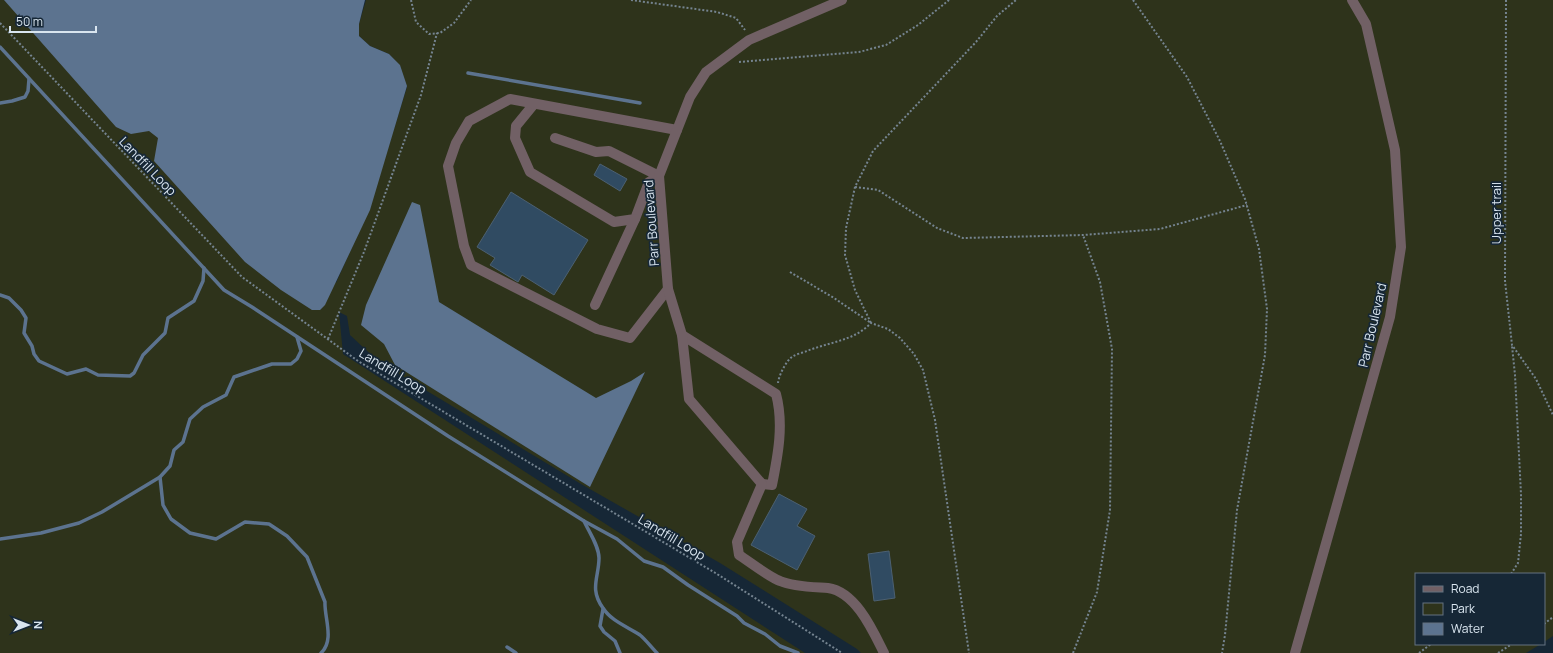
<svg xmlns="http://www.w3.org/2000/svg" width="1553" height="653" viewBox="0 0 1553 653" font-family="Manrope,sans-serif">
  <rect width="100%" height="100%" fill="#162736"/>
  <!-- green -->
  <path fill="#2e331b" d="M 0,0 L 318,0 L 336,283 L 369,209 L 407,87 L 400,66 L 389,54 L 370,46 L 359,36 L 359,24 L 366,0 L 1553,0 L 1553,636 L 1544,642 L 1544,574 L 1416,574 L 1416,644 L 1541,644 L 1526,653 L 861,653 L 857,649 L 720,563 L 581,484 L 379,362 L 350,335 L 347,316 L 339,312 L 343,354 L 805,653 L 0,653 Z"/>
  <!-- water -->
  <g fill="#5c738f">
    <path d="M 4,0 L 365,0 L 359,24 L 359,36 L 370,46 L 389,54 L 400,65 L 407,86 L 370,210 L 325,305 L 320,310 L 312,310 L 281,290 L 245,262 L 154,161 L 158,138 L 149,131 L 131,134 L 116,127 Z"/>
    <path d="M 412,202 L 420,205 L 439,302 L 596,398 L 631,381 L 645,372 L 590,487 L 395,365 L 384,344 L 361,325 L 366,305 Z"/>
  </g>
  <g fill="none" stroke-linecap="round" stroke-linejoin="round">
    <!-- stream -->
    <g stroke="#5c738f" stroke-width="3.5">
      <path d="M 0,47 L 224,290 L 252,307 L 448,436 L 584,521 L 617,539 L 644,561 L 663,567 L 688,585 L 737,616 L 744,623 L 765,634 L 780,646 L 798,653"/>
      <path d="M 468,73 L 640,103"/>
      <path d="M 0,103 L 12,101 L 25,97 L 28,91 L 29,79"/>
      <path d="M 0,295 L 9,298 L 21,310 L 26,318 L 24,333 L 32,346 L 34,354 L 39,361 L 67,374 L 86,369 L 98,375 L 130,376 L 134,373 L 143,355 L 165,333 L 168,318 L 194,301 L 203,281 L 204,268"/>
      <path d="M 160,477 L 163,505 L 171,519 L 190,533 L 216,539 L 245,522 L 269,524 L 287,536 L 307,557 L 325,602 C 324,617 335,640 321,653"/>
      <path d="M 584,521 C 589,532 599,546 599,558 C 599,577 589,589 603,608 C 611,621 628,627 640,635 C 646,640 651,647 657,653"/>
      <path d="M 0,539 L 41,533 L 79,523 L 102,512 L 160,477 L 170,466 L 174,450 L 183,442 L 190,419 L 203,407 L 226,395 L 234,377 L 272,364 L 291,364 L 297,359 L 301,351 L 297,337"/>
      <path d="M 603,609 L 600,626 L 604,632 L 615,641 L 620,653"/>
      <path d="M 507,647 L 516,653"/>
    </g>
  </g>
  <!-- building -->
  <g fill="#304b62" stroke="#4c6071">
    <path d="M 600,164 L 627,179 L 620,191 L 594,175 Z"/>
    <path d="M 511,192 L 588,240 L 554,295 L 522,275 L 518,282 L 490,265 L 495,258 L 477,247 Z"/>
    <path d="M 779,494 L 807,509 L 797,526 L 815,536 L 797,570 L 751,545 Z"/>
    <path d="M 889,551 L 895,598 L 874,601 L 868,554 Z"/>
  </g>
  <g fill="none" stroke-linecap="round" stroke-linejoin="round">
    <!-- path -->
    <g stroke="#758490" stroke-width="2" stroke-dasharray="2 2" stroke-linecap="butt">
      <path d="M 411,0 L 416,22 L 429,34 L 440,33 L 454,23 L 471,0"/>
      <path d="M 631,0 L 717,12 L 736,18 L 745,30"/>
      <path d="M 1133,0 L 1187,77 L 1220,141 L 1245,199 L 1259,249 L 1267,309 L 1265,355 L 1237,510 L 1225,635 L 1222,653"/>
      <path d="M 1506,0 L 1505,281 L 1512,345 L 1536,379 L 1553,415"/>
      <path d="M 0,23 L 242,277 L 358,361 L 717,574 L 842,653"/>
      <path d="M 739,62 L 859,52 L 886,45 L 918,25 L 949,0"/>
      <path d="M 855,187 L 878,190 L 937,228 L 963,238 L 1083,235 L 1160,229 L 1247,205"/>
      <path d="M 790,272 L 834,298 L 871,323 L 855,290 L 845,255 L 846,228 L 855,187 L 873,151 L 976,42 L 997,16 L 1016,0"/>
      <path d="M 328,339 L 364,252 L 421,95 L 437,33"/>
      <path d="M 778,383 C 779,375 786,361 792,357 C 796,354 802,353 807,351 C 829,342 854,341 871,323 L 888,329 L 900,338 L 914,354 L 923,370 L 935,420 L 969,653"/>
      <path d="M 1511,574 L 1518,563 L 1521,534 L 1521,494 L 1515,375 L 1512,346"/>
      <path d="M 1544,624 L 1553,617"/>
      <path d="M 1073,653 L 1097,592 L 1110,510 L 1112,349 L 1100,282 L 1083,235"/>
      <path d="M 1419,653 L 1431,644"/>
      <path d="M 1498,653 L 1512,644"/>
    </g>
    <!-- minor -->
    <g stroke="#716065" stroke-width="10">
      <path d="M 534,104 L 516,126 L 515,138 L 530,172 L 614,222 L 635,219 L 649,182 L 659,176"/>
      <path d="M 555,138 L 596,152 L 609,151 L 659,176"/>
      <path d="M 668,289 L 630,338 L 597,329 L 471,265 L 464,246 L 448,166 L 456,143 L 469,121 L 510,99 L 677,130"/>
      <path d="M 595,305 L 635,219"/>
      <path d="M 682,335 L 776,394 C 784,424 778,455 772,485 L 762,484"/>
      <path d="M 762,484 L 689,399 L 682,335 L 668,289 L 659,176 L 690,97 L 706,72 L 749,40 L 842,0"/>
      <path d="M 762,484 L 737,542 L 739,555 C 750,562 769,577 780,581 C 794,587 814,587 828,588 C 856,592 873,631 884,653"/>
      <path d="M 1295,653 L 1390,317 L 1401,247 L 1395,150 L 1366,24 L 1352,0"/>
    </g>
  </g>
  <g text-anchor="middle" stroke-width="3.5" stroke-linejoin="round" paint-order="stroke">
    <!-- street labels -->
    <g font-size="13" fill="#d9e5ef" stroke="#162736">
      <text transform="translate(148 166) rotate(46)" y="5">Landfill Loop</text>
      <text transform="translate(1496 213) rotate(-90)" y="5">Upper trail</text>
      <text transform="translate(651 223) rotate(-94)" y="5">Parr Boulevard</text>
      <text transform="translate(1372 325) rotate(-77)" y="5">Parr Boulevard</text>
      <text transform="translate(393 371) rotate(31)" y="5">Landfill Loop</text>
      <text transform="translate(672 537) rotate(31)" y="5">Landfill Loop</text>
    </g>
  </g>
  <!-- legend -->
  <rect x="1415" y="573" width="130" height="72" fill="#162736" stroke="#647380"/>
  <rect x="1423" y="586" width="20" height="6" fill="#716065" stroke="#647380"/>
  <text x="1451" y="593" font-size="12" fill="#d9e5ef">Road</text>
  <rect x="1423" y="603" width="20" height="12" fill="#2e331b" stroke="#647380"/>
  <text x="1451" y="613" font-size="12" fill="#d9e5ef">Park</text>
  <rect x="1423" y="623" width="20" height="12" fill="#5c738f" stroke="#647380"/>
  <text x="1451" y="633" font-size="12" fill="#d9e5ef">Water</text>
  <!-- north arrow -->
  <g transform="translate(28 625) rotate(90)" stroke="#162736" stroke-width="3" paint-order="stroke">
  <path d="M0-3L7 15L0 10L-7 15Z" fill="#d9e5ef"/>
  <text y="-6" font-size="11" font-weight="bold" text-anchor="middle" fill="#d9e5ef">N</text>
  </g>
  <!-- scale -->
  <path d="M10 26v6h86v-6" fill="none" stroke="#d9e5ef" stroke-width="2"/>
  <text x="16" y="26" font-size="12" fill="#d9e5ef" stroke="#162736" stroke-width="3" paint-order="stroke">50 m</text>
</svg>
